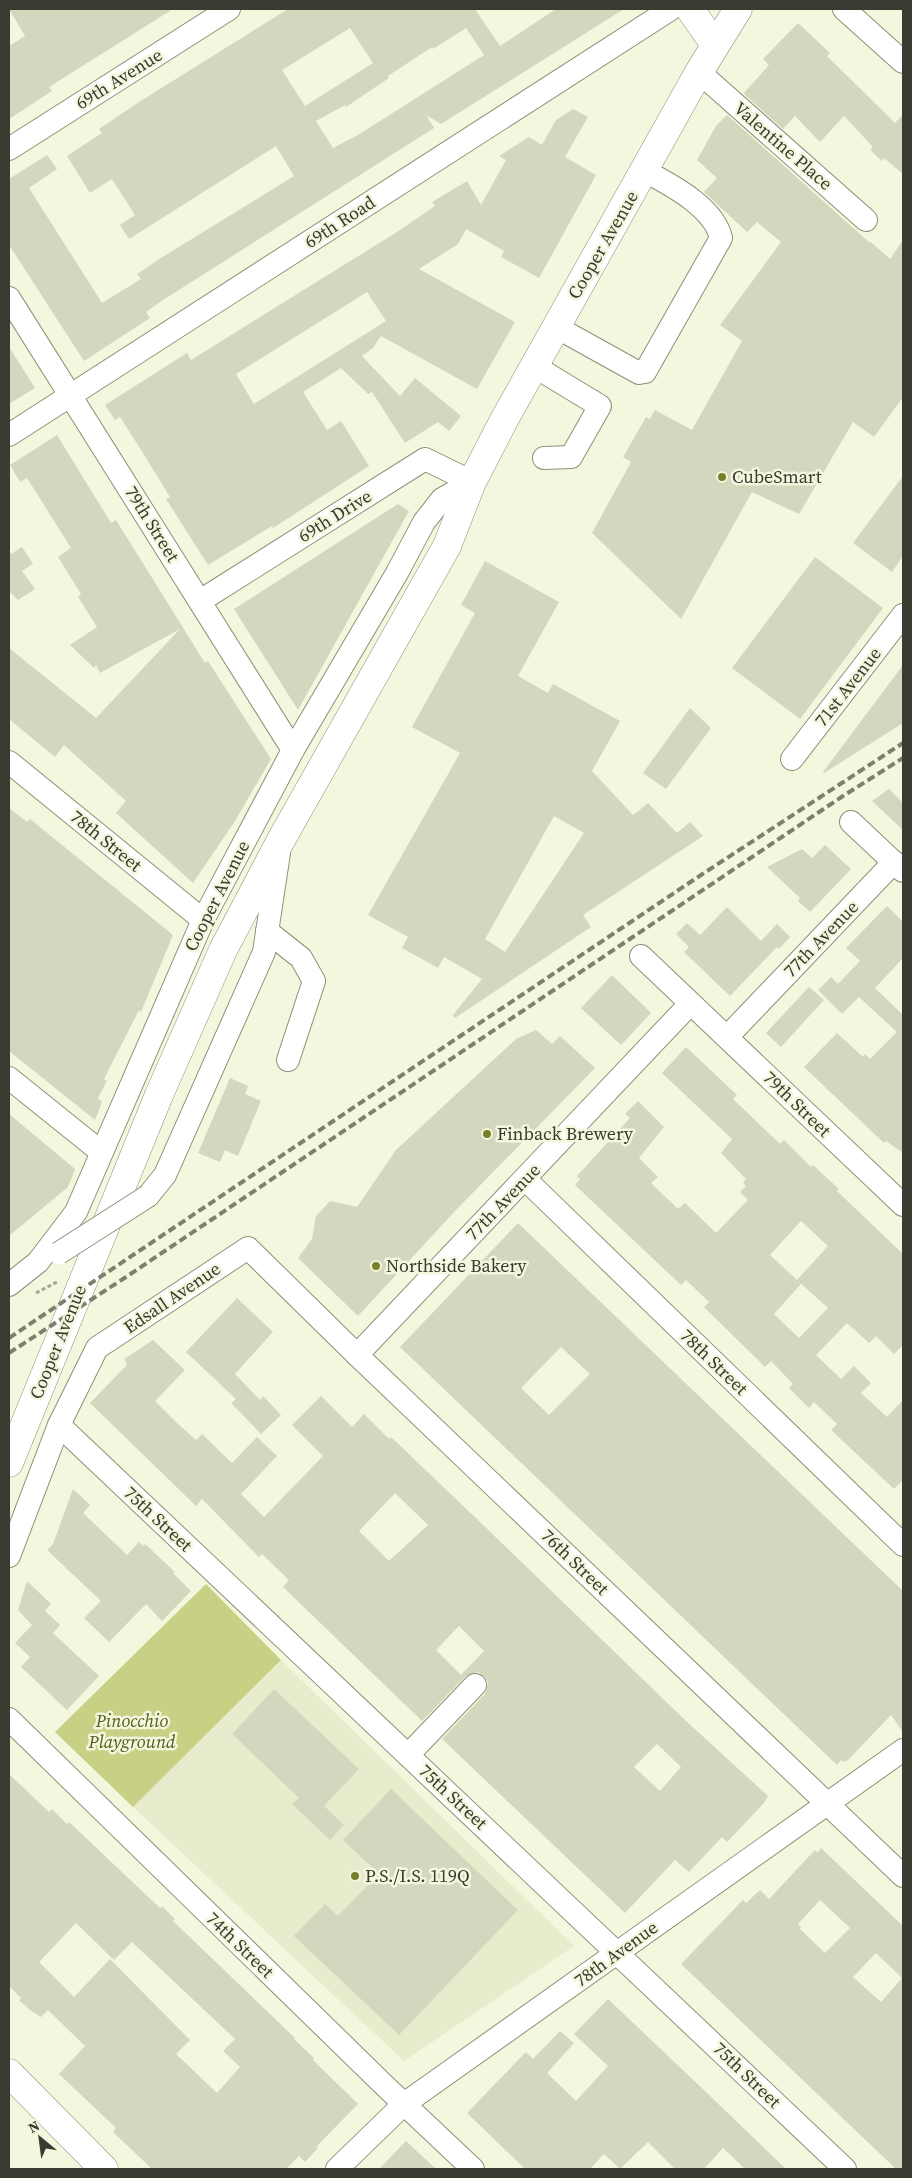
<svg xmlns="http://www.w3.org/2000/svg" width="912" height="2178" viewBox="0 0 912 2178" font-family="'Source Serif 4',serif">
  <rect width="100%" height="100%" fill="#f3f7dd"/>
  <!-- built -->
  <path fill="#e8eccc" d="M 281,1660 L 574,1946 L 404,2061 L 133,1807 Z"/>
  <!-- green -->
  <path fill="#c8d085" d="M 206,1584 L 281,1660 L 133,1807 L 55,1732 Z"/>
  <!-- building -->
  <g fill="#d4d7be" fill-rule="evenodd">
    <path d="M 9,9 L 173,9 L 49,87 L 52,91 L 9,119 L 9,46 L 25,36 Z"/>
    <path d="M 288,9 L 475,9 L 500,46 L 556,9 L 624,9 L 441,124 L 426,115 L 434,128 L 160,302 L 146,312 L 150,318 L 84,361 L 9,245 L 9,179 L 47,155 L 57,169 L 29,188 L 102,303 L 141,279 L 137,274 L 161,258 L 294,176 L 276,146 L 129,239 L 120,225 L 135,215 L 112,179 L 90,193 L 67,156 L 102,133 L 99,129 L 139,102 ZM 350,28 L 373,63 L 305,106 L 282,70 ZM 466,28 L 484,55 L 358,135 L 333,148 L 316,121 L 345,105 L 346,107 L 389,78 L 388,76 L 432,47 L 433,49 Z"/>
    <path d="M 798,23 L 830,53 L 827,56 L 895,123 L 903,114 L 903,174 L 884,158 L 882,161 L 870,150 L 873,147 L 844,116 L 820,142 L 795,116 L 783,129 L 745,95 L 744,93 L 769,65 L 763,59 Z"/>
    <path d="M 573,109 L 588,117 L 565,157 L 596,175 L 539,278 L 501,257 L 504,251 L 466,229 L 458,244 L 419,269 L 515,322 L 477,389 L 381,336 L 373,348 L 362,356 L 400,396 L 415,378 L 461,416 L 449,431 L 438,422 L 405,443 L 372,392 L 368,394 L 341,368 L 303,392 L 327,430 L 341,421 L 369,466 L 273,528 L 272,526 L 208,565 L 166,499 L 170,497 L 143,453 L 120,417 L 115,420 L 105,405 L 187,353 L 191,360 L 397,232 L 435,206 L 432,202 L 467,181 L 481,205 L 506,160 L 499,156 L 529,137 L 542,145 L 556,120 ZM 367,292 L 386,321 L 254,404 L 236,374 Z"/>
    <path d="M 727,115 L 870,243 L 871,242 L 890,259 L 903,240 L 903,397 L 874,437 L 853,422 L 799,514 L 752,492 L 681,619 L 592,533 L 631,462 L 623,457 L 646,417 L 650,419 L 655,410 L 692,430 L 742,341 L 720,325 L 781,242 L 757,222 L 747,232 L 704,192 L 717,178 L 697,160 L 716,126 Z"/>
    <path d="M 9,347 L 35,388 L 9,404 Z"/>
    <path d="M 57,435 L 111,523 L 116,520 L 205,663 L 208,661 L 271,759 L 235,821 L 193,883 L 116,813 L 126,801 L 64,745 L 55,757 L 9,719 L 9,648 L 96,718 L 180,629 L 100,673 L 96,665 L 94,668 L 70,645 L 97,627 L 78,597 L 81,594 L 58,557 L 71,548 L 27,478 L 20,482 L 10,465 Z"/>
    <path d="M 903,476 L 903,556 L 892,572 L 853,543 Z"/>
    <path d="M 398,504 L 409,511 L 298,710 L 234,609 Z"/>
    <path d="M 22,547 L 33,564 L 22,571 L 35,589 L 18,600 L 9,591 L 9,550 L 11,554 Z"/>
    <path d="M 815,557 L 883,608 L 800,719 L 732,668 Z"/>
    <path d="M 485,561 L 559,602 L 518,676 L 548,693 L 553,684 L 620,721 L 592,771 L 633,815 L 648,803 L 677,833 L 690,822 L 703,836 L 583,915 L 591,927 L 455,1018 L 453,1015 L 482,979 L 444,957 L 438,968 L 402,948 L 408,937 L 368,915 L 460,753 L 412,727 L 475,613 L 461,605 ZM 554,816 L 584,833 L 505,952 L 485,939 Z"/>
    <path d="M 903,665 L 903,723 L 824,773 L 823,772 Z"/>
    <path d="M 690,708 L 711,728 L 666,789 L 643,773 Z"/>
    <path d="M 889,789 L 903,803 L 903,830 L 872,801 Z"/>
    <path d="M 9,808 L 27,822 L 30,819 L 173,935 L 141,1012 L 139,1010 L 104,1079 L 107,1081 L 98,1098 L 102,1102 L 95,1120 L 9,1051 Z"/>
    <path d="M 825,845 L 851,869 L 810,912 L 798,901 L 800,898 L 767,867 L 802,849 L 812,858 Z"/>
    <path d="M 887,906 L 903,922 L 903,958 L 875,988 L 903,1015 L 903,1153 L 886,1141 L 884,1143 L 804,1067 L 837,1033 L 863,1057 L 865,1054 L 870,1059 L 897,1032 L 859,997 L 842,1014 L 818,990 L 831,977 L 838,984 L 860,961 L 846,948 Z"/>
    <path d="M 727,907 L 761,941 L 777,924 L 790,937 L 779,949 L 777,947 L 730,996 L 684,952 L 689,947 L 676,934 L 687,923 L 700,935 Z"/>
    <path d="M 612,975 L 651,1013 L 621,1045 L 581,1008 Z"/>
    <path d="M 809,987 L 824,1000 L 781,1047 L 766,1033 Z"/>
    <path d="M 536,1030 L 552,1044 L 560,1036 L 595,1068 L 456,1210 L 358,1316 L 298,1258 L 312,1239 L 316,1216 L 330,1201 L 357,1207 L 396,1150 L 516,1039 Z"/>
    <path d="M 686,1047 L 737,1095 L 733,1099 L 780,1144 L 784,1140 L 811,1167 L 813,1165 L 839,1189 L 837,1191 L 903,1254 L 903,1345 L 894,1354 L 876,1336 L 869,1343 L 847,1323 L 816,1355 L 841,1379 L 854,1366 L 871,1383 L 861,1393 L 887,1417 L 903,1400 L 903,1480 L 894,1489 L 831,1430 L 837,1424 L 814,1402 L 809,1408 L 789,1388 L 793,1384 L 771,1361 L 765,1367 L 704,1307 L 709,1302 L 686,1280 L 681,1285 L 575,1185 L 580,1179 L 577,1176 L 630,1118 L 625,1114 L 638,1101 L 664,1127 L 639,1158 L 658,1177 L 651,1183 L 678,1209 L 685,1203 L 716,1233 L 748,1200 L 740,1192 L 746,1186 L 743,1183 L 746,1179 L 721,1153 L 732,1139 L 662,1073 ZM 801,1221 L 828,1246 L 797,1280 L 770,1255 ZM 797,1280 L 828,1308 L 799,1338 L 774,1314 L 801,1284 Z"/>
    <path d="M 230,1078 L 248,1086 L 245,1094 L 261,1101 L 238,1156 L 225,1150 L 220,1162 L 198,1153 Z"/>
    <path d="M 9,1114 L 75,1169 L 68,1187 L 9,1236 Z"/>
    <path d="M 518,1223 L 903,1591 L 903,1732 L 891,1715 L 848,1760 L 844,1762 L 841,1760 L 837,1765 L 400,1347 ZM 561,1347 L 590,1374 L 549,1415 L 521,1388 Z"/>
    <path d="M 237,1298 L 273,1332 L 235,1374 L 260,1400 L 263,1396 L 281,1415 L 261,1434 L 231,1403 L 236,1399 L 186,1352 Z"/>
    <path d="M 153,1340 L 185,1370 L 155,1401 L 177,1423 L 196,1440 L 202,1434 L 232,1463 L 257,1437 L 277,1456 L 241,1494 L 264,1517 L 323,1456 L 292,1425 L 321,1396 L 352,1427 L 364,1414 L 389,1439 L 391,1437 L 480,1522 L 685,1720 L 768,1796 L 764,1803 L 727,1842 L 722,1837 L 689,1872 L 675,1860 L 625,1913 L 442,1739 L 485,1694 L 488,1682 L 484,1676 L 478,1672 L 466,1676 L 422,1721 L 283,1587 L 289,1580 L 262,1554 L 259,1557 L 202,1499 L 196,1506 L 90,1403 L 127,1365 L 124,1359 ZM 395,1493 L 428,1525 L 389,1561 L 359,1531 ZM 459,1626 L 484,1651 L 461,1675 L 436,1650 ZM 657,1744 L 681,1767 L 660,1791 L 634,1767 Z"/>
    <path d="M 73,1489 L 90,1505 L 83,1513 L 127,1555 L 139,1542 L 143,1546 L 145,1544 L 175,1572 L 173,1573 L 191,1591 L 162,1621 L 146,1604 L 109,1642 L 84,1618 L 101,1601 L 47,1550 L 53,1544 Z"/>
    <path d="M 27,1581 L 51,1604 L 45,1611 L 60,1625 L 53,1633 L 99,1676 L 67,1710 L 21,1667 L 30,1657 L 15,1643 L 32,1625 L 18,1610 Z"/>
    <path d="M 274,1689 L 359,1769 L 324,1806 L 344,1825 L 330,1840 L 292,1804 L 299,1798 L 232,1734 Z"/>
    <path d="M 9,1774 L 49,1812 L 52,1809 L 67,1824 L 69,1822 L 160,1908 L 162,1906 L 175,1919 L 173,1921 L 295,2038 L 294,2039 L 314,2058 L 313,2060 L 358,2104 L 316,2147 L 318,2148 L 305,2162 L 299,2156 L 286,2169 L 152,2169 L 113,2132 L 116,2128 L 59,2074 L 85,2046 L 48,2010 L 41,2017 L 30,2010 L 19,2000 L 21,1998 L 9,1986 ZM 76,1923 L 114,1960 L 132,1942 L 235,2039 L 223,2051 L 240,2067 L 217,2093 L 176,2054 L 190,2040 L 110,1959 L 74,1997 L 39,1962 Z"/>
    <path d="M 391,1789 L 518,1910 L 399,2035 L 294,1936 L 325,1904 L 338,1916 L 379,1874 L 343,1840 Z"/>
    <path d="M 821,1848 L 903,1926 L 903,2169 L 896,2169 L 681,1964 L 743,1900 L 746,1903 L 760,1890 L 769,1899 L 815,1850 L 817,1853 ZM 820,1900 L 850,1928 L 825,1953 L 800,1929 L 801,1927 L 798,1924 ZM 876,1953 L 902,1978 L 881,2002 L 853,1977 Z"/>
    <path d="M 608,1999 L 706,2092 L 786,2169 L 745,2169 L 723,2148 L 704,2169 L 675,2169 L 648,2142 L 620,2169 L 604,2154 L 590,2169 L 525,2169 L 467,2113 L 526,2052 L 533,2059 L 560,2031 L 574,2043 L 547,2073 L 576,2101 L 608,2066 L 574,2034 Z"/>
    <path d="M 406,2141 L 436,2169 L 379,2169 Z"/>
  </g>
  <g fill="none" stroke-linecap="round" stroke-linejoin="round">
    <defs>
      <g id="minor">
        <path d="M 844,9 L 903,62"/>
        <path d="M 699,72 L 866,220"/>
        <path d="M 9,149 L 229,9"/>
        <path d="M 9,298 L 293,750"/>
        <path d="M 556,327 L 639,373 L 645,372 L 721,238 C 714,207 671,185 645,171"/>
        <path d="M 534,366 L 600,406 L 571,457 L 544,458"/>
        <path d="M 9,435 L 671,9"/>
        <path d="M 200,601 L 425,459 L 472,482"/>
        <path d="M 792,759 L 903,615"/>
        <path d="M 9,762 L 203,920"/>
        <path d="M 851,822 L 903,871"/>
        <path d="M 267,931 L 301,958 L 314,981 L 288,1060"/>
        <path d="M 641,956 L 903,1205"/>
        <path d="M 727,1037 L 894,862"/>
        <path d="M 9,1078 L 101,1152"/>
        <path d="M 525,1179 L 903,1545"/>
        <path d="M 148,1196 L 165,1175 L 264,952 L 279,853"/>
        <path d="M 9,1285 L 38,1262 L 76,1212 L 203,920 L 293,750 L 397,573 L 424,522 L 442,499 L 472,482"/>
        <path d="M 357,1355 L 690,1004"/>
        <path d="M 59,1425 L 845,2169"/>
        <path d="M 9,1556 L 59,1425 L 97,1348 L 248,1248 L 357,1355 L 903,1876"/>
        <path d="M 9,1719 L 385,2086 L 473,2169"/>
        <path d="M 408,1755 L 475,1685"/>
        <path d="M 337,2169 L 404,2104 L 903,1750"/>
      </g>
      <g id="major">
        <path d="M 690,9 L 715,45"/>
        <path d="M 9,1463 L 159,1095 L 223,950 L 281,840 L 447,546 L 472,482 L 504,420 L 699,72 L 738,9"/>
        <path d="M 9,2073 L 104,2169"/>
      </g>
    </defs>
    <!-- minor casing -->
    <use href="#minor" stroke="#8d9179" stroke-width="24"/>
    <!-- major casing -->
    <use href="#major" stroke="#8d9179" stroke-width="29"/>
    <!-- path -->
    <path stroke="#a4a794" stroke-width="3" stroke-dasharray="4 2.5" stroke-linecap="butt" d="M 36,1293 L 57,1282"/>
    <!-- minor -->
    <use href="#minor" stroke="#fff" stroke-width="22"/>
    <!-- major -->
    <use href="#major" stroke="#fff" stroke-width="28"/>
    <!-- rail -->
    <g stroke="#7d7f6f" stroke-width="4" stroke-dasharray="8 4" stroke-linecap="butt">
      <path d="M 9,1338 L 701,875 L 903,743"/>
      <path d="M 9,1353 L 123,1279 L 843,796 L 903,758"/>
    </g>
    <defs>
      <path id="minor-bridge" d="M 59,1253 L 148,1196"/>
    </defs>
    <!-- minor-bridge casing -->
    <use href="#minor-bridge" stroke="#8d9179" stroke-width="24" stroke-linecap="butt"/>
    <!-- minor-bridge -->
    <use href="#minor-bridge" stroke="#fff" stroke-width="22"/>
  </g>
  <!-- markers -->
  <g fill="#787f2a" stroke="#f3f7dd" stroke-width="2">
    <circle cx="722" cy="477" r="5"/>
    <circle cx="487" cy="1134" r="5"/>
    <circle cx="376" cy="1266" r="5"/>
    <circle cx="355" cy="1876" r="5"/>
  </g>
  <g text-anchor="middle" stroke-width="5" stroke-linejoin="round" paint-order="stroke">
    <!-- street labels -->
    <g font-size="18" fill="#393a30" stroke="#f3f7dd">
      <text transform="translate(119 79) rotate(-32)" y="6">69th Avenue</text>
      <text transform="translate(783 146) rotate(41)" y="6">Valentine Place</text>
      <text transform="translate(340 222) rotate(-33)" y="6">69th Road</text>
      <text transform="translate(603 245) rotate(-60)" y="6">Cooper Avenue</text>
      <text transform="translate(335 516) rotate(-32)" y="6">69th Drive</text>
      <text transform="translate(152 524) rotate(58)" y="6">79th Street</text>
      <text transform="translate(848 687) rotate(-52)" y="6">71st Avenue</text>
      <text transform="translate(106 841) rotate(39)" y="6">78th Street</text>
      <text transform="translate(217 896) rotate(-63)" y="6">Cooper Avenue</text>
      <text transform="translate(821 939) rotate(-46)" y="6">77th Avenue</text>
      <text transform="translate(797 1104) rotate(44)" y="6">79th Street</text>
      <text transform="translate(503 1202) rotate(-46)" y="6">77th Avenue</text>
      <text transform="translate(172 1298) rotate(-34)" y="6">Edsall Avenue</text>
      <text transform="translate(58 1342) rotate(-68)" y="6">Cooper Avenue</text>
      <text transform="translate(714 1362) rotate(44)" y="6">78th Street</text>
      <text transform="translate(158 1519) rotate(43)" y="6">75th Street</text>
      <text transform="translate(575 1562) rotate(44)" y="6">76th Street</text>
      <text transform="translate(453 1797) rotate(43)" y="6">75th Street</text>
      <text transform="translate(240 1945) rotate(44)" y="6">74th Street</text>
      <text transform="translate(616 1954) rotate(-36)" y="6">78th Avenue</text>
      <text transform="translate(747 2075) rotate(44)" y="6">75th Street</text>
    </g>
    <!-- poi labels -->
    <g font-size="18" fill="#393a30" stroke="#f3f7dd" text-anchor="start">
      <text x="732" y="483">CubeSmart</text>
      <text x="497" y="1140">Finback Brewery</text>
      <text x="386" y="1272">Northside Bakery</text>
      <text x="365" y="1882">P.S./I.S. 119Q</text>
    </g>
    <!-- park labels -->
    <g font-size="18" font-style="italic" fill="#575d1b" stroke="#f3f7dd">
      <text x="132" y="1727">Pinocchio<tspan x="132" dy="21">Playground</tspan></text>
    </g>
  </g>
  <!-- border -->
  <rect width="912" height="2178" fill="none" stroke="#393a30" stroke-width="20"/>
  <!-- north arrow -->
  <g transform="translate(40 2138) rotate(331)" stroke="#f3f7dd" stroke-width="4" paint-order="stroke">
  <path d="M0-4L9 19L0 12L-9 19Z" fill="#393a30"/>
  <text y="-8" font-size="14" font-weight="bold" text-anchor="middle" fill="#393a30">N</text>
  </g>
</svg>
